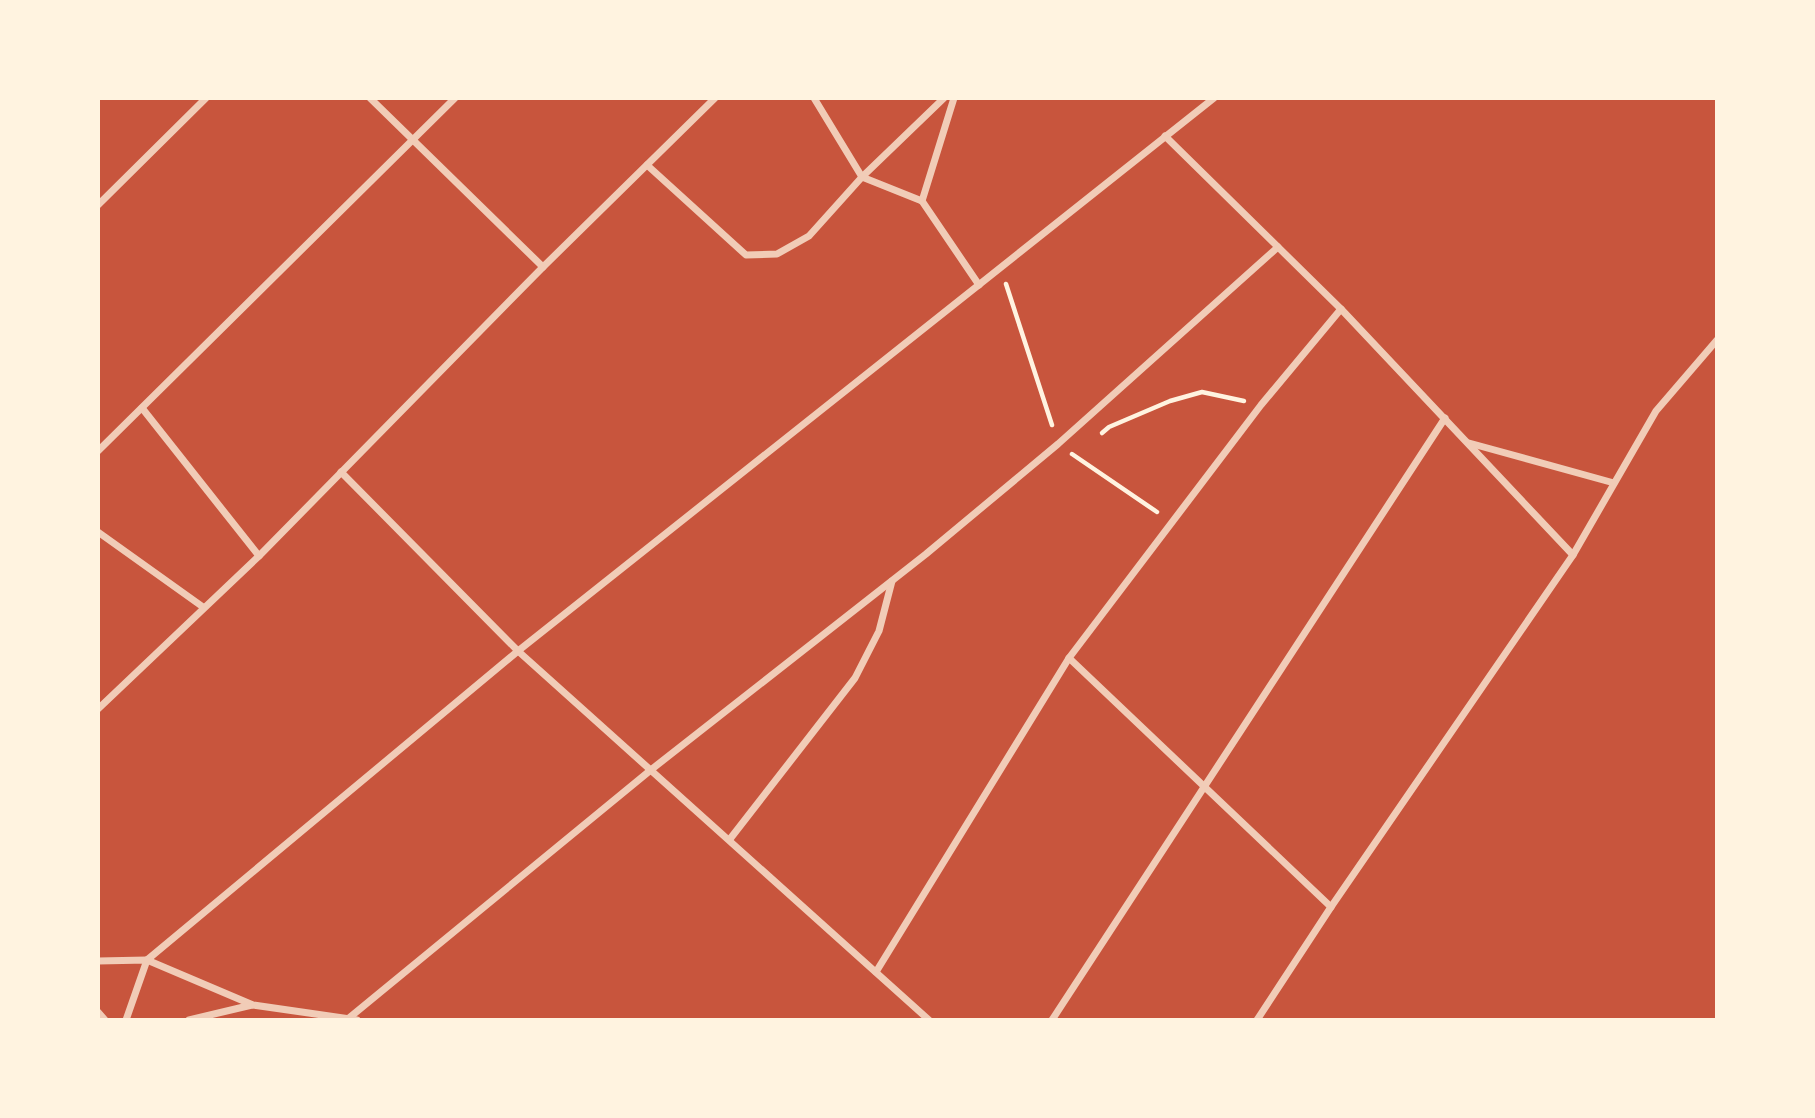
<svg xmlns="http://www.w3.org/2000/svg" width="1815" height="1118" viewBox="0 0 1815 1118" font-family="'Exo 2',sans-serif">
  <rect width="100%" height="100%" fill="#c8553d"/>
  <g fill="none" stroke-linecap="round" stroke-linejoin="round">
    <!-- path -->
    <g stroke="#fff3e0" stroke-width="4.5">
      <path d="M 1006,284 L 1052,425"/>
      <path d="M 1102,433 L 1109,427 L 1170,401 L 1202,392 L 1244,401"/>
      <path d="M 1072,454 L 1157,512"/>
    </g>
    <!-- minor -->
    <g stroke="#f1ccb7" stroke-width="7">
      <path d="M 370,98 L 543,267"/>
      <path d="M 814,98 L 862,177 L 922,201 L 979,285"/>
      <path d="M 1165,136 L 1341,309 L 1573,555"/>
      <path d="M 647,165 L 746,255 L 777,254 L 809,236 L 862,177 L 944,98"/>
      <path d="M 922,201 L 954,98"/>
      <path d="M 98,205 L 206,98"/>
      <path d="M 142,408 L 259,556"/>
      <path d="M 1469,443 L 1614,483"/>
      <path d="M 98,451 L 455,98"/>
      <path d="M 341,472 L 518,651 L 929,1020"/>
      <path d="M 98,532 L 203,607"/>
      <path d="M 1069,658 L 1331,907"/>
      <path d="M 98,709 L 259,556 L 543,267 L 715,98"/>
      <path d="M 730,839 L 855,678 L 879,631 L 892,581"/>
      <path d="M 147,960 L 518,651 L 1214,98"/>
      <path d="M 98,961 L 147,960 L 253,1005 L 357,1020"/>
      <path d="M 876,972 L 1069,658 L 1261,405 L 1341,309"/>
      <path d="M 98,1012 L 105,1020"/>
      <path d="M 349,1018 L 652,769 L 926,554 L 1058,444 L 1278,247"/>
      <path d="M 126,1020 L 147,960"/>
      <path d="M 189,1020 L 252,1005"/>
      <path d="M 1052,1020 L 1445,418"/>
      <path d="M 1257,1020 L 1331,907 L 1573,555 L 1656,411 L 1717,340"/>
    </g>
  </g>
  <!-- border -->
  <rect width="1815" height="1118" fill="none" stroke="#fff3e0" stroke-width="200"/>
</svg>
